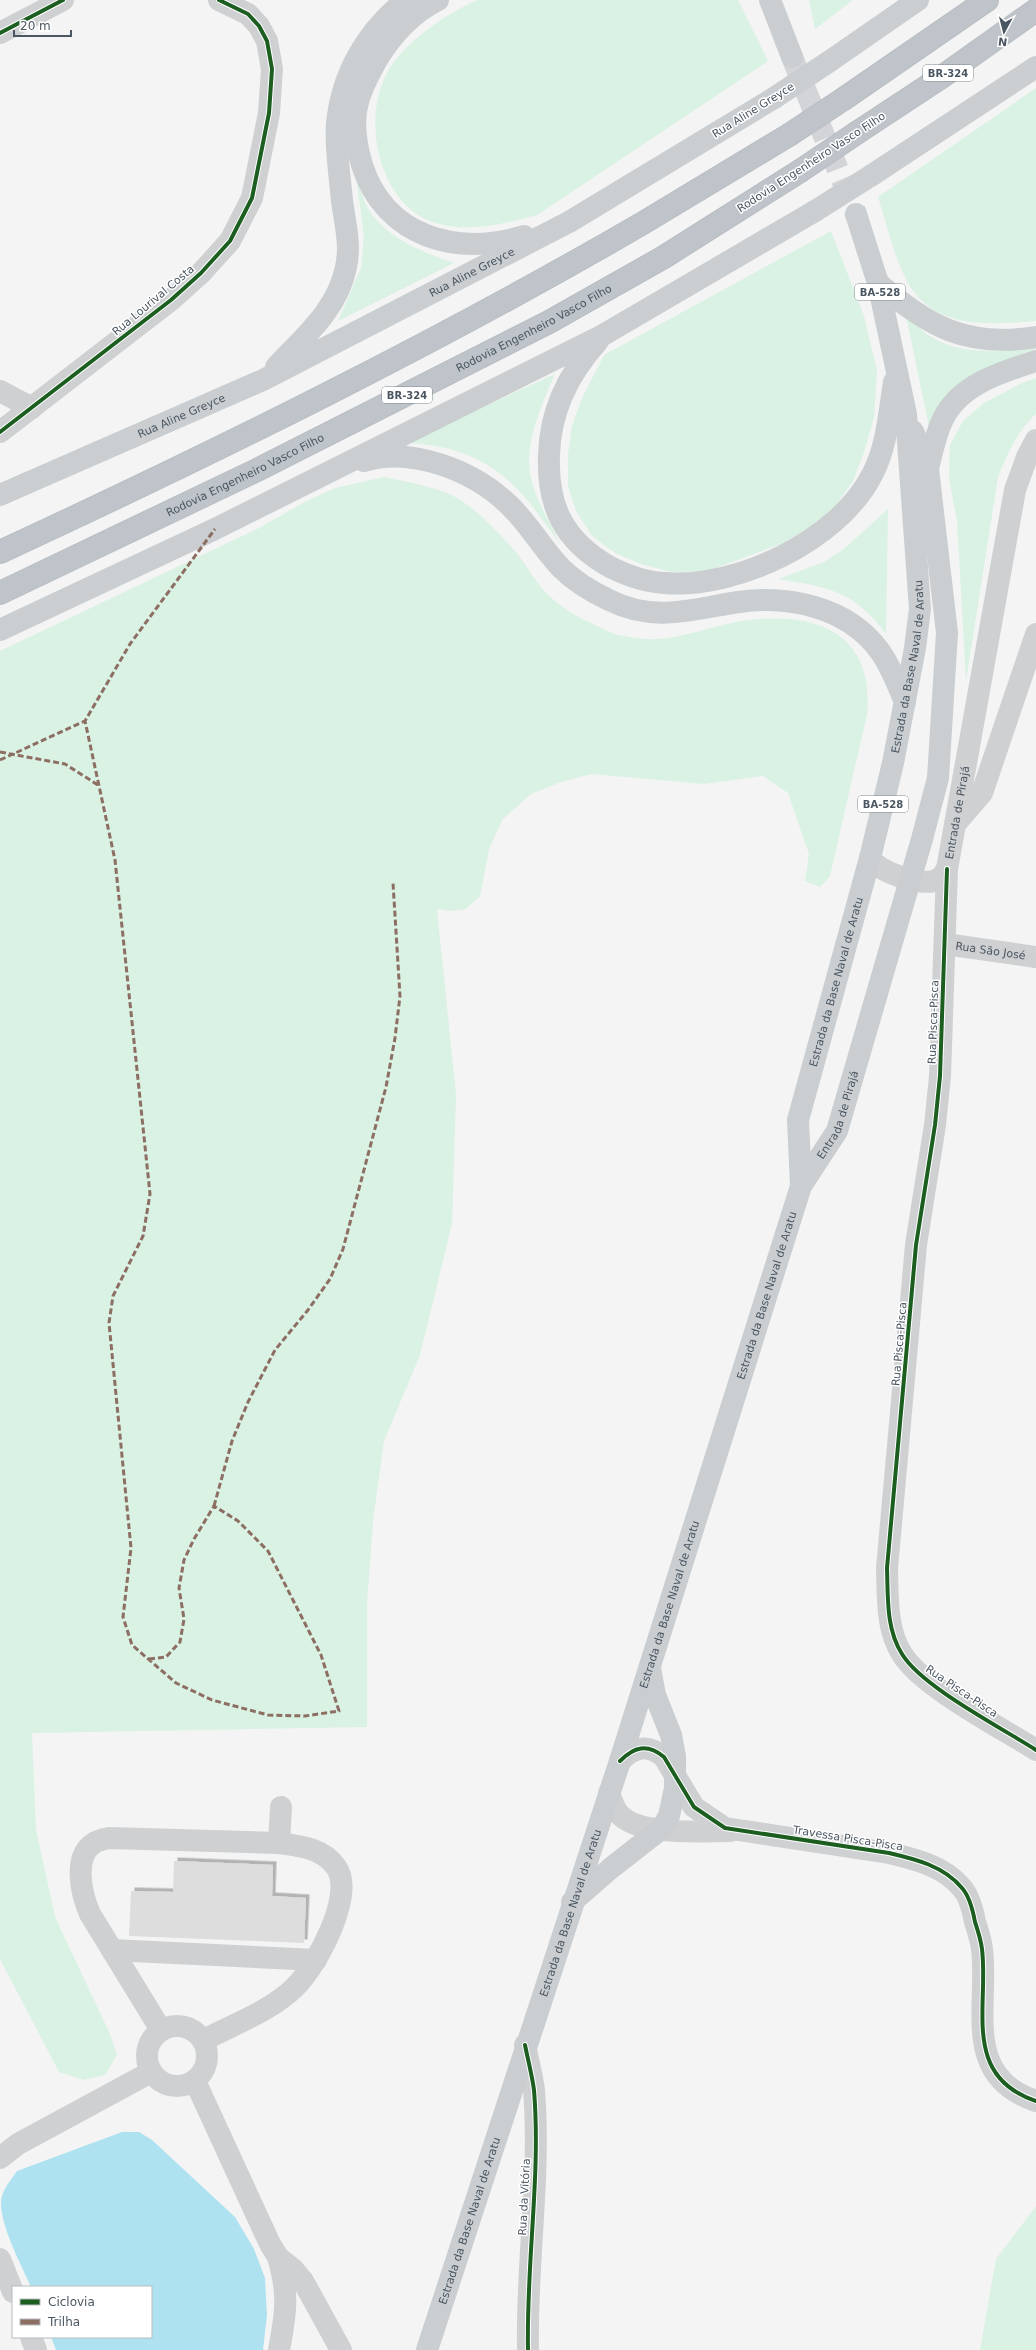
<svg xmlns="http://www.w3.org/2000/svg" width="1036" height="2350" viewBox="0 0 1036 2350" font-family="'DejaVu Sans',sans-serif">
  <defs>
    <filter id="shadow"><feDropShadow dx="3.5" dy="-3.5" stdDeviation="0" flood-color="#0004"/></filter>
  </defs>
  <rect width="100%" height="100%" fill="#f4f4f4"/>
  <!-- green -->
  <g fill="#d9f2e3">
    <path d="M 478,0 L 738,0 L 768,61 L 537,215 C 503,224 467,234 433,222 C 375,202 359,109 393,63 C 414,36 447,13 478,0 Z"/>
    <path d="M 809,0 L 853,0 L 815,29 Z"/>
    <path d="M 1036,88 L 1036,321 C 984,325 928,330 903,273 C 892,249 886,222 878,197 Z"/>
    <path d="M 356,175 C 359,185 362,196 366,205 C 383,237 422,252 454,263 L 338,321 L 361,268 L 364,237 Z"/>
    <path d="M 831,231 L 864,316 L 877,371 L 874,417 L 864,452 L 853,481 L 836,505 L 812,526 L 781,544 L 707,571 L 672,572 L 641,564 L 615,553 L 592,536 L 576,511 L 568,486 L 568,454 L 572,426 L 582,398 L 604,355 Z"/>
    <path d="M 906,316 C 917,326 927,336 941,342 C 969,355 1006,351 1036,347 L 1036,349 L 988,367 L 970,376 L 930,431 Z"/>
    <path d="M 555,374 C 542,404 523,445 531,478 C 536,501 550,523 561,545 C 545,524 530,500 511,483 C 482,455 444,444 405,443 Z"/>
    <path d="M 1036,378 L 1036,414 C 1017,431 1008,453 998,477 L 966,681 L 957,521 L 949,478 L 950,445 L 963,421 L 984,403 L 1020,384 Z"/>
    <path d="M 384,477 C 407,482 435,486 457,498 C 478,510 503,537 519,556 C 528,568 536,582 546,593 C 560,607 579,618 597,626 C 604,629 612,634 619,635 C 630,637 644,640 656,639 C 683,638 709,627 736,622 C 808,610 875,627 867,714 L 830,876 L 820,887 L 805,881 L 809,854 L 788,793 L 763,776 L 704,784 L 592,774 L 561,782 L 531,794 L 502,820 L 489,849 L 480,896 L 466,909 L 451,911 L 437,909 L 456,1095 L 452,1224 L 420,1355 L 384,1441 L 373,1521 L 367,1603 L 367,1727 L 32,1733 L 36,1829 L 55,1917 L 110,2034 L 117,2055 L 105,2075 L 83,2080 L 59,2072 L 0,1959 L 0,651 L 259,528 L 303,503 L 335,488 Z"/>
    <path d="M 888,509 L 886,634 C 855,591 828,587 778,579 L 824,562 L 844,549 Z"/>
    <path d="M 1036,2206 L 1036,2350 L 980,2350 L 996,2259 Z"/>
  </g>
  <!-- water -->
  <path fill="#aee2f0" d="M 122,2132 L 139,2132 L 152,2140 L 235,2217 L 254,2249 L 265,2278 L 267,2315 L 263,2350 L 56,2350 L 51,2337 L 151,2337 L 151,2287 L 31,2287 C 21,2264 0,2226 1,2201 C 2,2190 11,2180 17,2171 Z"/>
  <!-- building -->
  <path fill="#ddddde" filter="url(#shadow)" d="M 174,1861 L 273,1865 L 272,1896 L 306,1898 L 304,1943 L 129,1936 L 131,1891 L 173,1892 Z"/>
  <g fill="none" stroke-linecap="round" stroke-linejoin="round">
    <!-- major-tunnel -->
    <path stroke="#d2d4d7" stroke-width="22" stroke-dasharray="22 11" stroke-linecap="butt" d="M 792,57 L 856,214"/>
    <defs>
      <g id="highway">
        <path d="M 845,98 L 987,0"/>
        <path d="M 858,132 L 943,76 L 1036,10"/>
        <path d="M 0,552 C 218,451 435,344 643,223 C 692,194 740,164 789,135"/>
        <path id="s6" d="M 0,593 L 257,470 L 549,322 L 664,257 L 800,171"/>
      </g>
    </defs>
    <!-- highway casing -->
    <use href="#highway" stroke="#b9bec3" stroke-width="24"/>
    <!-- minor -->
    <g stroke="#ced0d2" stroke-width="22">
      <path d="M 0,33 L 63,0"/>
      <path d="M 0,391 L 32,408"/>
      <path d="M 0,432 L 171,300 L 201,273 L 230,241 L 252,198 L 269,113 L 272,69 L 267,41 L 259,26 L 248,14 L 219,0"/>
      <path d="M 956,823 L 982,793 L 1036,634"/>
      <path id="s1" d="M 870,858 C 878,872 919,885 934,881 C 941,879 944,874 947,869 L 1015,490 L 1027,457 L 1036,440"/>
      <path d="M 947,869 L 940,1076 L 935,1125 L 916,1245 L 887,1568 C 888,1597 886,1629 902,1654 C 922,1687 1002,1728 1036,1750"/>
      <path id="s2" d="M 945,944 L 1036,957"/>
      <path d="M 620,1761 C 634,1747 647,1743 664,1757 L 694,1807 L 725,1828 L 889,1853 C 915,1859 944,1866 962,1888 C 970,1897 973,1911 975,1922 C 978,1931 981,1940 982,1949 C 989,2006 961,2076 1036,2101"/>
      <path d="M 609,1793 C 612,1801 614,1809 620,1815 C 641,1836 701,1831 730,1831"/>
      <path d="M 279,1843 L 281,1807"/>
      <path d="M 112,1950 L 316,1960"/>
      <circle cx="177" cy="2056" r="30"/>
      <path d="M 161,2030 L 90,1914 C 82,1896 72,1857 94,1843 C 98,1840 104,1839 109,1838 L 279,1843 C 300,1846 323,1848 336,1867 C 356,1894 316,1967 295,1987 C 271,2011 234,2024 204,2040"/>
      <path d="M 525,2045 C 528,2060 532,2075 534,2090 C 541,2176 526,2263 528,2350"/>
      <path d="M 195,2081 L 270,2244 L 278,2257 L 293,2269 L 303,2281 L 341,2350"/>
      <path d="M 0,2158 L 18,2144 L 151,2072"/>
      <path d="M 278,2257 C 289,2294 286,2313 279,2350"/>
      <path d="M 0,2259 L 13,2292"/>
      <path d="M 31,2337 L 36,2350"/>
    </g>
    <!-- major -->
    <g stroke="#caced1" stroke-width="22">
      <path d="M 438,0 C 413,12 392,35 378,58 C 370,72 362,87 358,102 C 352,123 356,145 362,165 C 385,237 457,257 524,236"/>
      <path d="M 770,0 L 792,57"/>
      <path d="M 830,61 L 918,0"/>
      <path d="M 872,175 L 1036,67"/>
      <path d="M 878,283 C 928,327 968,348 1036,337"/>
      <path d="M 598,341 C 569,373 550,412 549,455 C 547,507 564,541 610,567 C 626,575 645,582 664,583 C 736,589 838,541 872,475 C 887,447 889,413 894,382"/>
      <path d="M 276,367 C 304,337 338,309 346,267 C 351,245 345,223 342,201 C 340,176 335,148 337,123 C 342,73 367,31 406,0"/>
      <path d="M 364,461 C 412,446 474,471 509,505 C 529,524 542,548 561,568 C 574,581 592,592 609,600 C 655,623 691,609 739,602 C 789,595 847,607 879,650 C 891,666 897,684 905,702"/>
      <path d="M 928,469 C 932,453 935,435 943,419 C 960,384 1002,372 1036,361"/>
      <path id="s3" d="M 0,495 L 263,380 L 569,222 L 774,98"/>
      <path d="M 0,630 L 215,529 L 603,335 L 815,211"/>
      <path id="s4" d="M 801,1186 L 837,1131 L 922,839 L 938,778 L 947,633 L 928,469 L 913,431"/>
      <path d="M 572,1902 L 611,1868 L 661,1829 L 669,1816 L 675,1788 L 675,1756 L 671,1735 L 655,1695 L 650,1668"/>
      <path id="s5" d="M 427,2350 L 620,1761 L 801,1186 L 798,1120 L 870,858 L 893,763 L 915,648 L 920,609 L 906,414 L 878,283 L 856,214"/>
    </g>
    <!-- highway -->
    <use href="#highway" stroke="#bec4c9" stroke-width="22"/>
    <defs>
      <g id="highway-bridge">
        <path d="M 789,135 L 845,98"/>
        <path d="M 800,171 L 858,132"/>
      </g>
    </defs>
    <!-- highway-bridge casing -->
    <use href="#highway-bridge" stroke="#b9bec3" stroke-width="24" stroke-linecap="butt"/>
    <!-- major-bridge -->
    <g stroke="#caced1" stroke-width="22">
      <path d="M 774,98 L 830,61"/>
      <path d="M 815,211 L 872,175"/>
    </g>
    <!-- highway-bridge -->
    <use href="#highway-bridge" stroke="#bec4c9" stroke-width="22"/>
    <!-- quiet -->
    <g stroke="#8d6e63" stroke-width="3" stroke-dasharray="6 3" stroke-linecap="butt">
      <path d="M 0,752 L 65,764 L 98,785"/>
      <path d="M 0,760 L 85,721"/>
      <path d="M 214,1506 L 232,1441 L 248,1402 L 275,1350 L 308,1310 L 330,1279 L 343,1249 L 386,1087 L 395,1038 L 400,996 L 393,883"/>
      <path d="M 149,1659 L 166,1657 L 180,1642 L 184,1619 L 179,1588 L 184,1560 L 194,1539 L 214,1506 L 238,1521 L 268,1551 L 321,1655 L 339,1711 L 305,1716 L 268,1715 L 212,1700 L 176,1683 L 132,1645 L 123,1617 L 131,1548 L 109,1323 L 113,1296 L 143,1236 L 150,1194 L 115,860 L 85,721 L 130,644 L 215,529"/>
    </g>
    <defs>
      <g id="cycleway">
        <path d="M 0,33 L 63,0"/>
        <path d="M 0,432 L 171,300 L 201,273 L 230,241 L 252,198 L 269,113 L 272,69 L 267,41 L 259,26 L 248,14 L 219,0"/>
        <path d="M 947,869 L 940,1076 L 935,1125 L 916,1245 L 887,1568 C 888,1597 886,1629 902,1654 C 922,1687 1002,1728 1036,1750"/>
        <path d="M 620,1761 C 634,1747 647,1743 664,1757 L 694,1807 L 725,1828 L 889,1853 C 915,1859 944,1866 962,1888 C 970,1897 973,1911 975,1922 C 978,1931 981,1940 982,1949 C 989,2006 961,2076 1036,2101"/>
        <path d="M 525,2045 C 528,2060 532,2075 534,2090 C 541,2176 526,2263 528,2350"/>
      </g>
    </defs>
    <!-- cycleway casing -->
    <use href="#cycleway" stroke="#fff" stroke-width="6"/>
    <!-- cycleway -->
    <use href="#cycleway" stroke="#1b5e20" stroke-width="4"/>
  </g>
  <g text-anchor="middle" stroke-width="3" stroke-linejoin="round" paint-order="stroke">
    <!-- shield labels -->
    <g fill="#fff" stroke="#808990" stroke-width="1">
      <rect x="923" y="65" width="50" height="16" rx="3"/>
      <rect x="855" y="284" width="50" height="16" rx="3"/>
      <rect x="382" y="387" width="50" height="16" rx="3"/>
      <rect x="858" y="796" width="50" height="16" rx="3"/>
    </g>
    <g font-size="10" font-weight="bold" fill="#4a5661">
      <text x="948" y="77">BR-324</text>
      <text x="880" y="296">BA-528</text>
      <text x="407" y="399">BR-324</text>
      <text x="883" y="808">BA-528</text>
    </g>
    <!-- street labels -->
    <g font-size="11" fill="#4a5661" stroke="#fff">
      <text transform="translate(753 110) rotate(-32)" y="4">Rua Aline Greyce</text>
      <text transform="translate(811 162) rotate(-33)" y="4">Rodovia Engenheiro Vasco Filho</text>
      <text dy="4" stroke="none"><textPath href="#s3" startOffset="522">Rua Aline Greyce</textPath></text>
      <text transform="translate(153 300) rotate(-40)" y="4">Rua Lourival Costa</text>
      <text dy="4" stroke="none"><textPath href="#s6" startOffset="596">Rodovia Engenheiro Vasco Filho</textPath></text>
      <text dy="4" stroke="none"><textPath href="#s3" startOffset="198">Rua Aline Greyce</textPath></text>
      <text dy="4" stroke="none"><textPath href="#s6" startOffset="272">Rodovia Engenheiro Vasco Filho</textPath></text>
      <text dy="4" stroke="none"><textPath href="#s5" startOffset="1756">Estrada da Base Naval de Aratu</textPath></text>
      <text dy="4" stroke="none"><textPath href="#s1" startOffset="146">Entrada de Pirajá</textPath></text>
      <text dy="4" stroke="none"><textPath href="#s2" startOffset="46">Rua São José</textPath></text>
      <text dy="4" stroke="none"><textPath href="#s5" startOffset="1432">Estrada da Base Naval de Aratu</textPath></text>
      <text transform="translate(933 1022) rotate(-88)" y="4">Rua Pisca-Pisca</text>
      <text dy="4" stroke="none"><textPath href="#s4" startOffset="81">Entrada de Pirajá</textPath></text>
      <text dy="4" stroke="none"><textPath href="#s5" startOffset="1108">Estrada da Base Naval de Aratu</textPath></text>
      <text transform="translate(899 1344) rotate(-85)" y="4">Rua Pisca-Pisca</text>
      <text dy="4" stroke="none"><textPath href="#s5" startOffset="784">Estrada da Base Naval de Aratu</textPath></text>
      <text transform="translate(962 1691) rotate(34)" y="4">Rua Pisca-Pisca</text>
      <text transform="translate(848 1838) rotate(9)" y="4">Travessa Pisca-Pisca</text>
      <text dy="4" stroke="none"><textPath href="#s5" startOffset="460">Estrada da Base Naval de Aratu</textPath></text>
      <text transform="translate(524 2197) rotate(-87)" y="4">Rua da Vitória</text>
      <text dy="4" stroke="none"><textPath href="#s5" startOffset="136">Estrada da Base Naval de Aratu</textPath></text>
    </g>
  </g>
  <!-- legend -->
  <rect x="12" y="2286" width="140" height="52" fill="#ffffff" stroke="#b7bbc0"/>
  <rect x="20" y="2299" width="20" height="6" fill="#1b5e20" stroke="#b7bbc0"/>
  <text x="48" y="2306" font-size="12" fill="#4a5661">Ciclovia</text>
  <rect x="20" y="2319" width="20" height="6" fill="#8d6e63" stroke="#b7bbc0"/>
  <text x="48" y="2326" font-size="12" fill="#4a5661">Trilha</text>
  <!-- north arrow -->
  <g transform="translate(1004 32) rotate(187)" stroke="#ffffff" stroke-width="3" paint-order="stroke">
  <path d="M0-3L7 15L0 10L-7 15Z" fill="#4a5661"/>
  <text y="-6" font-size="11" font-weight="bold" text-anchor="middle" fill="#4a5661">N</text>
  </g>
  <!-- scale -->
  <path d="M14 30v6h57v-6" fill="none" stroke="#4a5661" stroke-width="2"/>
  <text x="20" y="30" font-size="12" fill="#4a5661" stroke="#ffffff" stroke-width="3" paint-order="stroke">20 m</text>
</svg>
